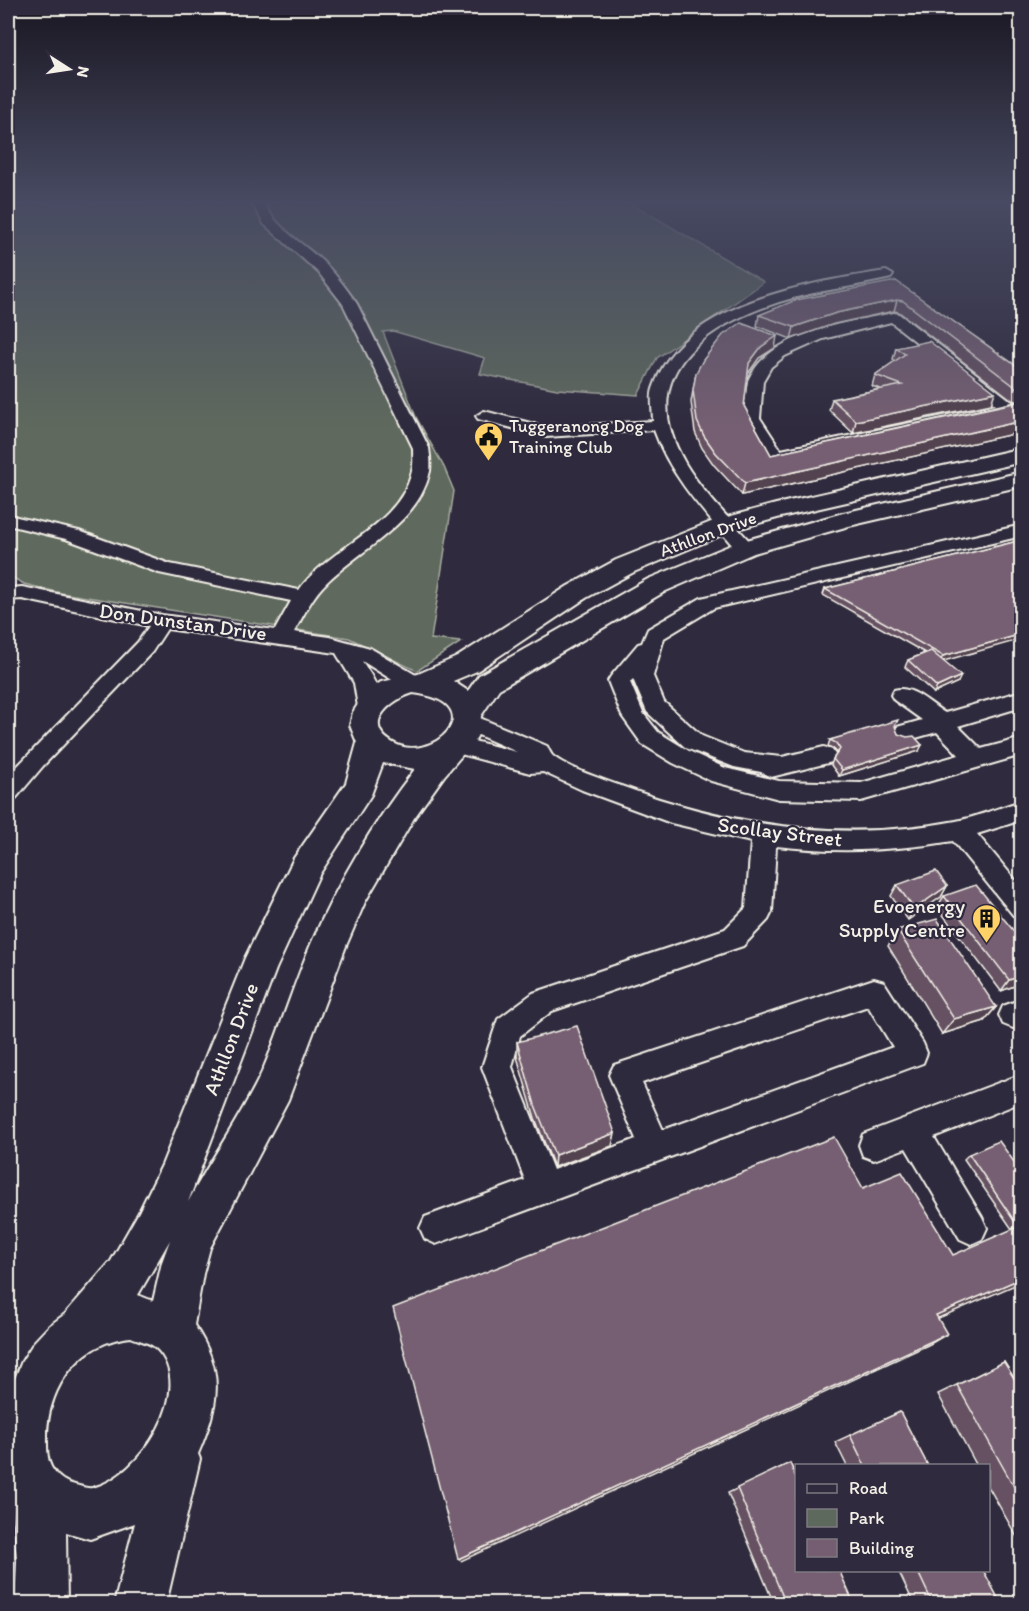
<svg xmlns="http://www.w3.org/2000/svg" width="1029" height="1611" viewBox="0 0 1029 1611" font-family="Itim,sans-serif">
  <rect width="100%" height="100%" fill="#2f2a3d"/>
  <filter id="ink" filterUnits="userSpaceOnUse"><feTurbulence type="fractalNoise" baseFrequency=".0167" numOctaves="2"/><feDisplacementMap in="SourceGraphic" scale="12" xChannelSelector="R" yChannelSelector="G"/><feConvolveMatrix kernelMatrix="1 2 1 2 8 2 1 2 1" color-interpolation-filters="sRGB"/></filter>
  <g filter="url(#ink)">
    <!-- green -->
    <path fill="#5e695d" stroke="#a9ada2" stroke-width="1.5" d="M 8,203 L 631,203 L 764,282 L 657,358 L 638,395 L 557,389 L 480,374 L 485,358 L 393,331 L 383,332 L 416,417 L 444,467 L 454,491 L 431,639 L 461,642 L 417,671 L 349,638 L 61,593 L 24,584 L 8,575 Z"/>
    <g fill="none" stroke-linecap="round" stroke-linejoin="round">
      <!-- stream -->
      <path stroke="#939ea8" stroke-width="4" d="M 8,207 L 26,203"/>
      <defs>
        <g id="minor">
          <path d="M 252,203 L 264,203 C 276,228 301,242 321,260 C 335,273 346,288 357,304 L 429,448 C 430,455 431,464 430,471 C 419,523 362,548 327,582 C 312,596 304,615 294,632 L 330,637 L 370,648 L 421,678 L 424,683 L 421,688 L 413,691 L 405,688 L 362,661 C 371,675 386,696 377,713 L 369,715 L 361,713 L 358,707 L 354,683 L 336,653 L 167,629 L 152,652 L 43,766 L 16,798 L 8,801 L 8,776 L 138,642 L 149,626 L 22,599 L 8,600 L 8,588 L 22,587 L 162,615 L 275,630 L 291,601 L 159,573 L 66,539 L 8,525 L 8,515 L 79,531 L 170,564 L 299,590 C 330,546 400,527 412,471 C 414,464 413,455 413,448 L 343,304 L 319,273 L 264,224 Z"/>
          <path d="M 886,271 L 893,275 L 891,278 C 854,287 816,290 779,302 C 702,327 634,375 685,463 C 703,493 729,518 752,544 L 754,548 L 752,552 L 738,552 C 706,514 671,478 654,430 L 546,437 L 478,419 L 476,416 L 484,411 L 546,427 L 653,421 C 653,411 650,398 653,389 C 681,302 808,283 886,271 Z"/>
          <path d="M 894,313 L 899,314 L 1015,404 L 1017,407 L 1015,410 L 776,461 L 770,460 C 764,450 745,426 744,416 C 734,337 838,324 894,313 ZM 891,322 L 996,405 L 781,450 L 760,418 L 763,381 L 771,367 L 785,356 L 823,339 Z"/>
          <path d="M 1022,525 L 1022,536 L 714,608 L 664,638 L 653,676 L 664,702 L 702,736 L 744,753 L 782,757 L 824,747 L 832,750 L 836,756 L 832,762 L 771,777 L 761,772 L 734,767 L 686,748 L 647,712 L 633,679 L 630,682 L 643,713 L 658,732 L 689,751 L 725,768 L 779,781 L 861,783 L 959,755 L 937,732 L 905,741 L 897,739 L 894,733 L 897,727 L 922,720 L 894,700 L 891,695 L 894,690 C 912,684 930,704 945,713 L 1022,691 L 1022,707 L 958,726 L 981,749 L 1022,738 L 1022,755 L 861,801 L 779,799 L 711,781 L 673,763 L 642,744 L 622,716 L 608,681 L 611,676 L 638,644 L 642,643 L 648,629 L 701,598 Z"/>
          <path d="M 468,713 L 547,746 C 549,750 551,755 554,757 C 568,768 604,780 621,786 C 730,826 841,843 956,821 C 978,817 1000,807 1022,801 L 1022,820 L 977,834 L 1022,888 L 1022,918 L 1013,915 L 953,841 C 895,851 835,853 776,846 L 772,912 L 768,920 L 743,946 L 552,1011 L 520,1036 L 512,1067 L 553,1170 L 636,1139 L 609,1075 L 614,1065 L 874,979 L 884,982 L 923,1043 L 927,1053 L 923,1063 L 436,1244 L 425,1239 L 420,1228 L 425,1217 L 525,1180 L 482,1067 L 498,1019 L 533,993 L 725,929 L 746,908 L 751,842 L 671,823 L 582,790 L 543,772 L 530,773 L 446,750 L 443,744 L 446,738 L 454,736 L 517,752 L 460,727 L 457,721 L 460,715 ZM 868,1006 L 893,1047 L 663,1130 L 642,1083 Z"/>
          <path d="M 1022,999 L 1022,1025 L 1013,1028 L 1003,1024 L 999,1015 L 1003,1006 Z"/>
          <path d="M 1022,1074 L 1022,1102 L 934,1137 L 982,1217 L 987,1228 L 982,1239 L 971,1244 L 960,1239 L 906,1148 L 874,1160 L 863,1156 L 859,1145 L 863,1134 Z"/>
        </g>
        <path id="major" d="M 1022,448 L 1022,462 L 781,517 L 734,530 L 634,572 L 586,598 L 477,671 L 453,681 L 468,691 L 479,675 L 648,579 L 736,543 L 843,513 L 1022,472 L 1022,486 L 849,526 L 754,553 L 666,591 L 499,689 L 481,716 L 479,733 L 475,740 L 444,776 L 414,818 L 365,902 L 346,946 L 288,1100 L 210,1248 L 203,1274 L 194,1325 C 226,1372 219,1404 198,1454 L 200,1459 L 166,1604 L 114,1604 L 135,1523 L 90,1539 L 66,1532 L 67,1604 L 15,1604 L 17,1560 L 11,1490 L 8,1483 L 8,1396 L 22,1361 L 34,1342 L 49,1326 L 65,1314 L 111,1261 L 139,1212 L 162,1165 L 245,958 L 294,858 L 346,783 L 357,743 L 350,725 L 353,712 L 366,692 L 381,682 L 418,674 L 457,657 L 568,586 L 616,560 L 716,520 L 776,504 ZM 413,693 C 496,703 430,769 390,741 C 362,722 393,699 413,693 ZM 383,763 L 415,769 C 373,823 338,882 311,944 C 293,986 280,1030 262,1072 C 241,1117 211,1158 188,1202 L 276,969 L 319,875 L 371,795 ZM 170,1240 L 162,1262 L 153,1301 L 138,1295 ZM 131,1337 C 138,1340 151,1343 156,1348 C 198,1388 140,1478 92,1488 C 87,1489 80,1486 75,1485 C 66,1483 58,1478 53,1470 C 46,1460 47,1446 47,1434 C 49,1385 80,1342 131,1337 Z"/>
      </defs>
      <!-- minor casing -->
      <use href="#minor" stroke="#f4f1e8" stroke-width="4"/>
      <!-- major casing -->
      <use href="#major" stroke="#f4f1e8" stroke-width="4"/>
      <!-- minor -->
      <use href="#minor" fill="#2f2a3d" fill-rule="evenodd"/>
      <!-- major -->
      <use href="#major" fill="#2f2a3d" fill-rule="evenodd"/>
    </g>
    <!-- wall -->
    <g fill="#655162" stroke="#f4f1e8" stroke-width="1.5">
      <path d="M 896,281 L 1022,370 L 1022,432 L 742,495 L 714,465 L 702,448 L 695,432 L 691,402 L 696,373 L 775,348 L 759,358 L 748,373 L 744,406 L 771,455 L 1015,402 L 899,312 L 894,311 L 834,324 L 791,339 L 757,326 L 759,315 Z"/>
      <path d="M 896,348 L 991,404 L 853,433 L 829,410 L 832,399 L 880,389 L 872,386 L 875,375 L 895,361 L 893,359 Z"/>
      <path d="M 1022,540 L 943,661 L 958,682 L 934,693 L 905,667 L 908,660 L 925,653 L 823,595 L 825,589 Z"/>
      <path d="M 895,727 L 898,734 L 919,751 L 839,776 L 831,765 L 833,759 L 837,753 L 834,749 L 828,746 L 830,740 Z"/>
      <path d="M 897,885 L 947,886 L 941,897 L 908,920 L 891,896 Z"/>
      <path d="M 944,896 L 1022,941 L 1022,983 L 1001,991 L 937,907 Z"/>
      <path d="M 897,930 L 996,1007 L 984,1021 L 942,1034 L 888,946 Z"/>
      <path d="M 517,1042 L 615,1133 L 612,1146 L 554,1167 L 535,1118 L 517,1057 Z"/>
      <path d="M 969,1154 L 1022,1173 L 1022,1224 L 1012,1229 L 964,1159 Z"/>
      <path d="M 1004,1362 L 1022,1391 L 1022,1546 L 988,1486 L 988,1466 L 977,1466 L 938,1394 Z"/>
      <path d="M 900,1412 L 928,1466 L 847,1466 L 835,1442 Z"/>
      <path d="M 790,1463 L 854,1604 L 774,1604 L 728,1493 Z"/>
      <path d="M 898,1570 L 983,1570 L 1001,1604 L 914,1604 Z"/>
    </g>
    <!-- shaded-wall -->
    <g fill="#534250" stroke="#f4f1e8" stroke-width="1.5">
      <path d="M 897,300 L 894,311 L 834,324 L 791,339 L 794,327 L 836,313 Z"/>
      <path d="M 777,336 L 775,348 L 759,358 L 747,375 L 749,363 L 761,347 Z"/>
      <path d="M 995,392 L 991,404 L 853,433 L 856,421 Z"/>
      <path d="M 1022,421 L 1022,432 L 742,495 L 745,483 Z"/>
      <path d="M 1022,634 L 1022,639 L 940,662 L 943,656 Z"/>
      <path d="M 961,676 L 958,682 L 934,693 L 937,687 Z"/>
      <path d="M 922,745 L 919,751 L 839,776 L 842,770 Z"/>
      <path d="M 947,886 L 941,897 L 908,920 L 914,909 Z"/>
      <path d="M 1022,976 L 1022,983 L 1001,991 L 1009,980 Z"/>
      <path d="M 996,1007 L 984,1021 L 942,1034 L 954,1019 Z"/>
      <path d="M 615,1133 L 612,1146 L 554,1167 L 555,1155 Z"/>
      <path d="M 1022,1278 L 1022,1282 L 920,1326 L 936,1315 Z"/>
      <path d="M 947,1334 L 930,1344 L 461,1561 L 458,1559 Z"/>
    </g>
    <!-- building -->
    <g fill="#765e72" stroke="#f4f1e8" stroke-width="1.5">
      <path d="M 896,281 L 1022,370 L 1022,392 L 903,301 L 897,300 L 836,313 L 794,327 L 759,315 L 796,300 Z"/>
      <path d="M 741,323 L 777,336 L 761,347 L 749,363 L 744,406 L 771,455 L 1014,403 L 1022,398 L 1022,421 L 745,483 L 716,453 L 704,436 L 697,421 L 693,390 L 696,373 L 703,360 L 723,335 Z"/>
      <path d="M 929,341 L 995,392 L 856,421 L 832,399 L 902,385 L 875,375 L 905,354 L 896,348 Z"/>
      <path d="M 1022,540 L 1022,634 L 943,656 L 825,589 Z"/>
      <path d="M 931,651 L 961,676 L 937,687 L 908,660 Z"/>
      <path d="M 898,720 L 895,726 L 898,734 L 907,737 L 914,736 L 922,745 L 842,770 L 833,759 L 840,749 L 836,743 L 830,740 Z"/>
      <path d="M 936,871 L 947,886 L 914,909 L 897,885 Z"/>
      <path d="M 976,885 L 1022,941 L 1022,976 L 1009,980 L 944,896 Z"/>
      <path d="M 937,919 L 996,1007 L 954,1019 L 897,930 Z"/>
      <path d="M 577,1026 L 615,1133 L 555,1155 L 535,1105 L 517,1042 Z"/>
      <path d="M 834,1137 L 863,1188 L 902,1172 L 953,1255 L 1022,1225 L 1022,1278 L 936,1315 L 947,1334 L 458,1559 L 393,1308 Z"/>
      <path d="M 999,1141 L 1022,1173 L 1022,1223 L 1017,1225 L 969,1154 Z"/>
      <path d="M 1004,1362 L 1022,1391 L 1022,1501 L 957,1385 Z"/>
      <path d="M 900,1412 L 928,1466 L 865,1466 L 850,1435 Z"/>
      <path d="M 790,1463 L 796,1478 L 796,1570 L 839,1570 L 854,1604 L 786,1604 L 737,1488 Z"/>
      <path d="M 917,1570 L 983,1570 L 1001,1604 L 933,1604 Z"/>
    </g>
  </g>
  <!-- sky -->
  <linearGradient id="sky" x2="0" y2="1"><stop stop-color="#1a1722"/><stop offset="0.47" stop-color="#474a62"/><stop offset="1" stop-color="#474a62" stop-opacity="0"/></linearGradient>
  <rect width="1029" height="429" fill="url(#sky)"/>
  <!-- icons -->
  <defs>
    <symbol id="civic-pin" viewBox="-11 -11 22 30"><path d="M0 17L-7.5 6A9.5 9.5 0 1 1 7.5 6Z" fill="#ffd166" stroke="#2f2a3d"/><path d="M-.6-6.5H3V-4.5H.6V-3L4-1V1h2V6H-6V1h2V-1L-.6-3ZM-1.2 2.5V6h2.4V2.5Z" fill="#111"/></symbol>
    <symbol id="building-pin" viewBox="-11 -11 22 30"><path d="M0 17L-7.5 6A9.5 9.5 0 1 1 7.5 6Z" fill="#ffd166" stroke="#2f2a3d"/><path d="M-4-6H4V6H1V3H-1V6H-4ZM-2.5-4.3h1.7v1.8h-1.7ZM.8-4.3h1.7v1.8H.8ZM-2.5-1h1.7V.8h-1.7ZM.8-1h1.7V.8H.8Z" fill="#111"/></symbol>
  </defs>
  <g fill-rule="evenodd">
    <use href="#civic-pin" x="472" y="420" width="33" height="45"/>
    <use href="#building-pin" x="970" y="902" width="33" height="45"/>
  </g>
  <g text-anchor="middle" stroke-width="4.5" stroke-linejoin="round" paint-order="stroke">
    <!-- far-poi labels -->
    <g font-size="18" fill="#f4f1e8" stroke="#2f2a3d" text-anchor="start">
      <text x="509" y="432">Tuggeranong Dog<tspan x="509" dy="21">Training Club</tspan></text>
    </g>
    <!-- far-street labels -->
    <g font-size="18" fill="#f4f1e8" stroke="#2f2a3d">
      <text transform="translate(708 534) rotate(-20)" y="6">Athllon Drive</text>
    </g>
    <!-- street labels -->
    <g font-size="21" fill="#f4f1e8" stroke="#2f2a3d">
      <text transform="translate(183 622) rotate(8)" y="7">Don Dunstan Drive</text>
      <text transform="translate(780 832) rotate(7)" y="7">Scollay Street</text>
      <text transform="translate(231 1039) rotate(-69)" y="7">Athllon Drive</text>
    </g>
    <!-- poi labels -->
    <g font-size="21" fill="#f4f1e8" stroke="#2f2a3d" text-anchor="end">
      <text x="965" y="913">Evoenergy<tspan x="965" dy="24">Supply Centre</tspan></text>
    </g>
  </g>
  <!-- margin -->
  <rect width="1029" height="1611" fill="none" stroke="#2f2a3d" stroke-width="30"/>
  <rect x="15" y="15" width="999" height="1581" fill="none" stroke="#f4f1e8" stroke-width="2" filter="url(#ink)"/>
  <!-- legend -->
  <rect x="795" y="1464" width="195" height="108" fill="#2f2a3d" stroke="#7e7a81" stroke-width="1.5"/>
  <rect x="807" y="1484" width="30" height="9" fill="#2f2a3d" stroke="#7e7a81" stroke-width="1.5"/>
  <text x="849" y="1494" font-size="18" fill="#f4f1e8">Road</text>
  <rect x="807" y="1509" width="30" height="18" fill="#5e695d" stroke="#7e7a81" stroke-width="1.5"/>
  <text x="849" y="1524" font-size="18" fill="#f4f1e8">Park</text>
  <rect x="807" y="1539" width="30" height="18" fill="#765e72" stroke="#7e7a81" stroke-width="1.5"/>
  <text x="849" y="1554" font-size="18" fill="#f4f1e8">Building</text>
  <!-- north arrow -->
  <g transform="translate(69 69) rotate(102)" stroke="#2f2a3d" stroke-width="4.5" paint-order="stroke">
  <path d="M0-4.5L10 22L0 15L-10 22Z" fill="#f4f1e8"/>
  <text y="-9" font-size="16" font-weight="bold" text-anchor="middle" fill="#f4f1e8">N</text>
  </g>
</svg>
